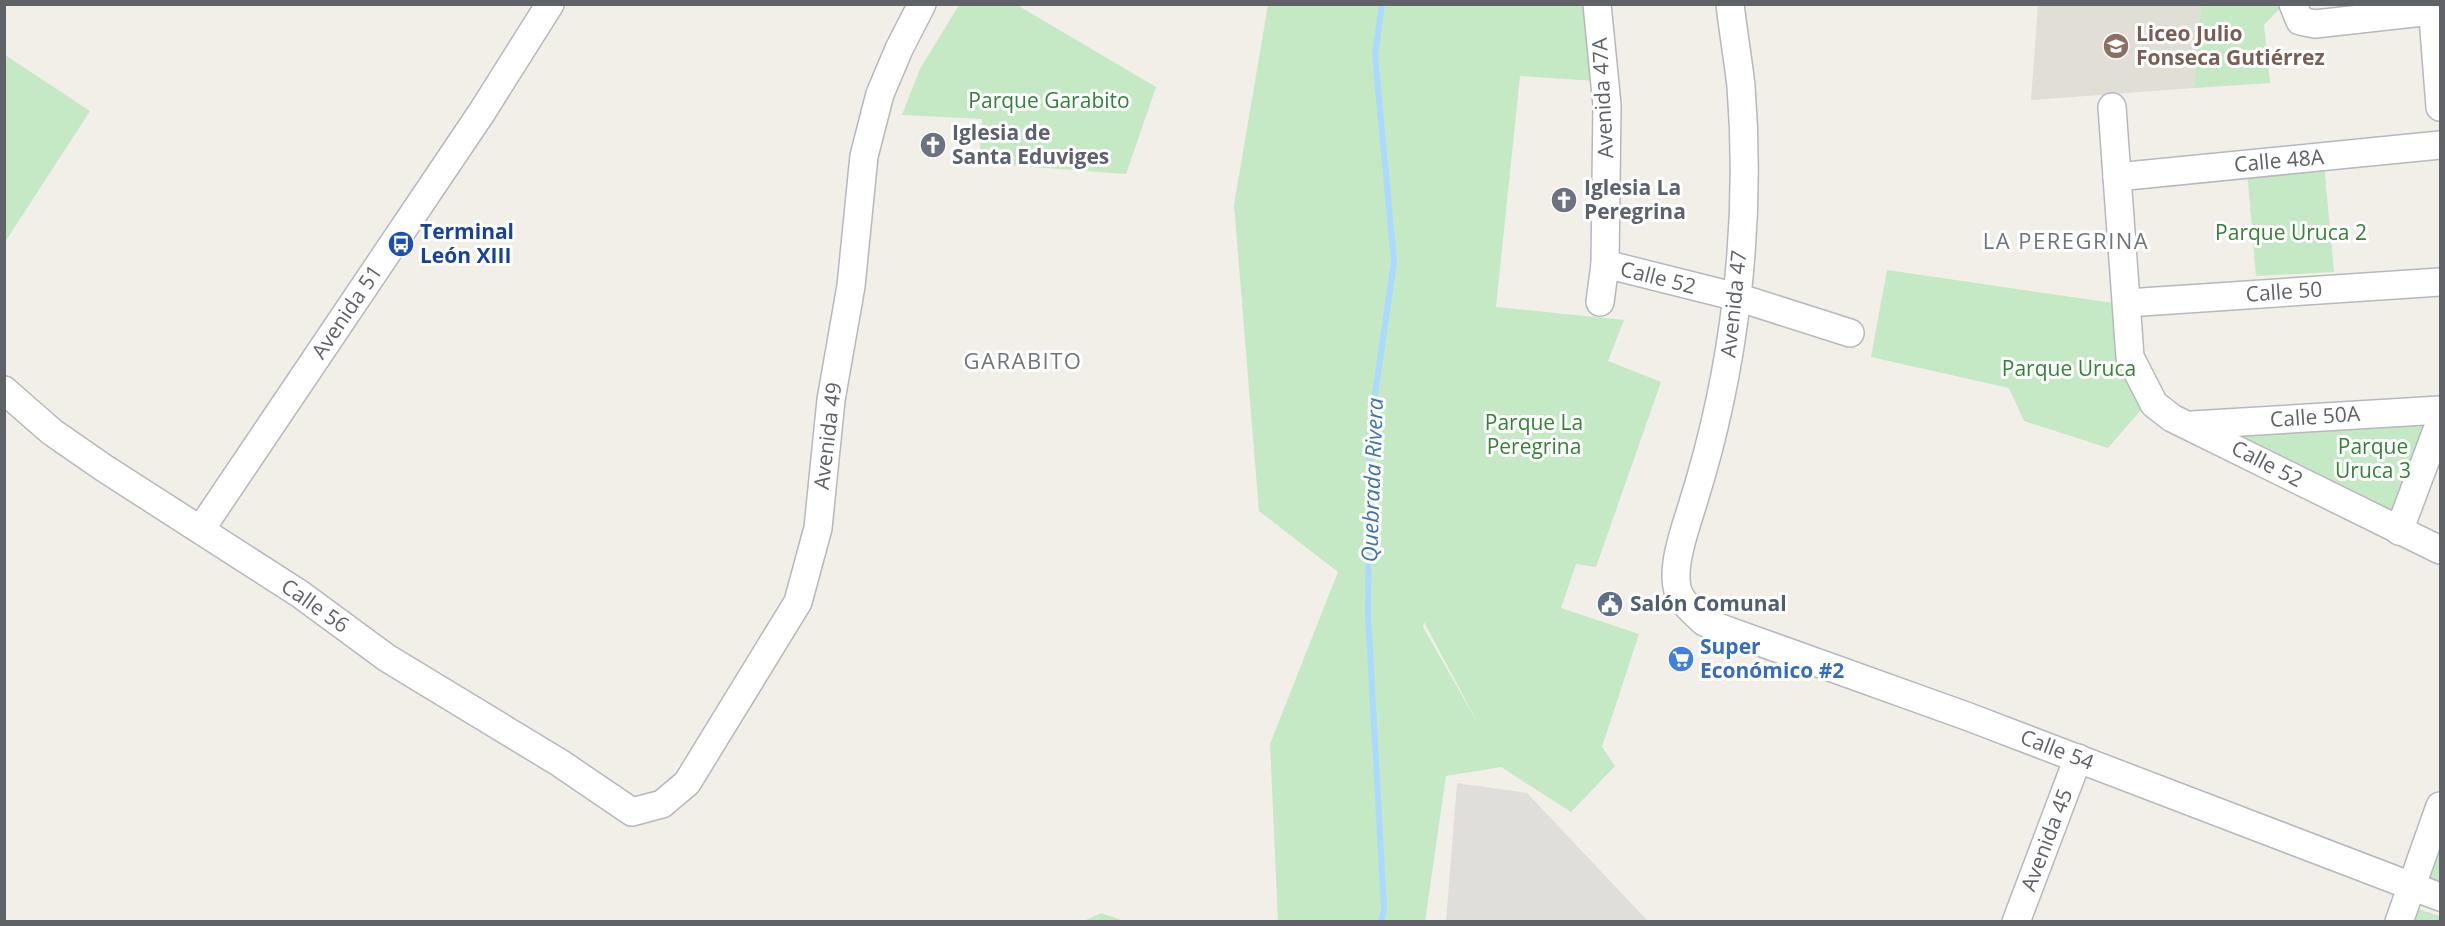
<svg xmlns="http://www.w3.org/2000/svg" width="2445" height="926" viewBox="0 0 2445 926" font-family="'Open Sans',sans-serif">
  <rect width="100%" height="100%" fill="#f1efe8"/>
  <!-- industrial -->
  <path fill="#e0deda" d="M 1457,783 L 1527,793 L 1646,919 L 1644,922 L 1446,921 Z"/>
  <!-- education -->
  <path fill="#e1ded6" d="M 2038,5 L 2201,5 L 2194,88 L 2031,100 Z"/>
  <!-- green -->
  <g fill="#c5e8c5" fill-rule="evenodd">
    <path d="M 959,5 L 1017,5 L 1156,87 L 1126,174 L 979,163 L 982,119 L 902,115 L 920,69 Z"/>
    <path d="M 1268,5 L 1588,5 L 1596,81 L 1520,76 L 1496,307 L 1624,320 L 1608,361 L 1661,382 L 1596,567 L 1576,564 L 1561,608 L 1639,634 L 1602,747 L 1615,766 L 1571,812 L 1501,767 L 1446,776 L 1425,921 L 1278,921 L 1270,744 L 1338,572 L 1259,511 L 1234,205 ZM 1424,622 L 1480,727 L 1423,627 Z"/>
    <path d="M 2201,5 L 2283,5 L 2264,25 L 2270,83 L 2194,88 Z"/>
    <path d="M 5,55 L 90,111 L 5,242 Z"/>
    <path d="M 2324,164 L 2334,272 L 2256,276 L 2247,171 Z"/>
    <path d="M 1887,270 L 2113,303 L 2148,402 L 2108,448 L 2024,421 L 2009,388 L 1871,357 Z"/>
    <path d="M 2428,417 L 2396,514 L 2240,436 L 2258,428 Z"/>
    <path d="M 2440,827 L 2440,886 L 2422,877 Z"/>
    <path d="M 2412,907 L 2440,916 L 2440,921 L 2407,922 Z"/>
    <path d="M 1101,913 L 1124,921 L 1084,921 Z"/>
  </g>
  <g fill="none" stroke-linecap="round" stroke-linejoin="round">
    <!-- stream -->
    <path stroke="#aadaff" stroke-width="6" d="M 1381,922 L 1384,908 L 1368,614 L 1370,429 L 1394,262 L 1375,55 L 1382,4"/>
    <defs>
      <g id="minor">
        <path d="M 1597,4 L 1607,105 L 1605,264"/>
        <path d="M 1730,4 C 1733,31 1738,59 1741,86 C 1752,225 1735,370 1693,503 C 1686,527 1666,577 1682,599 C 1688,608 1697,615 1704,622 L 1969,717 L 2440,897"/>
        <path d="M 2293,4 L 2300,21 L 2315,24 L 2432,11"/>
        <path d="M 2432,4 L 2440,107"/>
        <path d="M 2112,107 L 2130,357 L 2154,404 L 2172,418 L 2440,550"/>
        <path d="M 2117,177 L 2440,145"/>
        <path d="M 1600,302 L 1605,264 L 1737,297 L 1850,333"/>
        <path d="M 2127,303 L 2440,282"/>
        <path d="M 4,390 L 52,432 L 104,468 L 300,594 L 387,658 L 560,763 L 632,812 L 662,804 L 687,783 L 798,602 L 818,528 L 831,400 L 851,286 L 864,156 L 880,94 L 899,49 L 922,4"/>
        <path d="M 2192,425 L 2440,410"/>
        <path d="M 201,529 L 482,112 L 550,4"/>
        <path d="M 2399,531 L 2440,422"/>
        <path d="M 2016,922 L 2078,758"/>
        <path d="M 2399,922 L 2440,806"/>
      </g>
    </defs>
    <!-- minor casing -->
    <use href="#minor" stroke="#b5b8bc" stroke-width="30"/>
    <!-- minor -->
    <use href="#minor" stroke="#fff" stroke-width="27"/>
  </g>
  <!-- icons -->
  <defs>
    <symbol id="school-disc" viewBox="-11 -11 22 22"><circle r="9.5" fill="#8d6e63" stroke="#fff"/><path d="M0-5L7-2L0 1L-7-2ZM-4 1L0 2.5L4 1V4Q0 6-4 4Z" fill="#fff"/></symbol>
    <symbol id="church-disc" viewBox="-11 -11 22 22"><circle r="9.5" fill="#6b7280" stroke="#fff"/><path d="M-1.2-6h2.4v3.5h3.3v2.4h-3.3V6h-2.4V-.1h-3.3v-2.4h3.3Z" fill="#fff"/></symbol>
    <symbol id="bus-disc" viewBox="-11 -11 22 22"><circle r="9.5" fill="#1a4fb4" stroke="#fff"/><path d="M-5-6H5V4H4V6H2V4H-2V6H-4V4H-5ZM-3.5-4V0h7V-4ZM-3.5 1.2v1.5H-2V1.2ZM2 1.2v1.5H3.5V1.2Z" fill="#fff"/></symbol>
    <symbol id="civic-disc" viewBox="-11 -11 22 22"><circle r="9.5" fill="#5c6f8a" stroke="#fff"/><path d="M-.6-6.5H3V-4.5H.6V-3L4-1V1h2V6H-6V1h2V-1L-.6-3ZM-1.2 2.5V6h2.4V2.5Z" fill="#fff"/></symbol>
    <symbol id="supermarket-disc" viewBox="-11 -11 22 22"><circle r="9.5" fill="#3f7fe0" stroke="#fff"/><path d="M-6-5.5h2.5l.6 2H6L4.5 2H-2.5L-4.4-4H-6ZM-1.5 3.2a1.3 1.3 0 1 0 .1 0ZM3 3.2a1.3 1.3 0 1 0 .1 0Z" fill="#fff"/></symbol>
  </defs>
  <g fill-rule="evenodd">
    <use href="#school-disc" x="2101" y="31" width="30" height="30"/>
    <use href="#church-disc" x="918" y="130" width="30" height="30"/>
    <use href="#church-disc" x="1549" y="185" width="30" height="30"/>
    <use href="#bus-disc" x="386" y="229" width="30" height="30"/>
    <use href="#civic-disc" x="1595" y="589" width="30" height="30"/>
    <use href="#supermarket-disc" x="1666" y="644" width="30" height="30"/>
  </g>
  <g text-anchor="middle" stroke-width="6" stroke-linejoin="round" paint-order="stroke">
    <!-- education labels -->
    <g font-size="21" font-weight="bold" fill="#785e54" stroke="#fff" text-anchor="start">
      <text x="2136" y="41">Liceo Julio<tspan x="2136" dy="24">Fonseca Gutiérrez</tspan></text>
    </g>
    <!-- street labels -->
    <g font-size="21" fill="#5f6368" stroke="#fff">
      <text transform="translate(1603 98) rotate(-93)" y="7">Avenida 47A</text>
      <text transform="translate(2279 161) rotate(-5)" y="7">Calle 48A</text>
      <text transform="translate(1658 278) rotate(14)" y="7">Calle 52</text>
      <text transform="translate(2284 292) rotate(-4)" y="7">Calle 50</text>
      <text transform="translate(1734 304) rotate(-84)" y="7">Avenida 47</text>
      <text transform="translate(347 312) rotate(-56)" y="7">Avenida 51</text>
      <text transform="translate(2315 417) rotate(-4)" y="7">Calle 50A</text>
      <text transform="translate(828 436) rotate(-83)" y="7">Avenida 49</text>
      <text transform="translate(2267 464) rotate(27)" y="7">Calle 52</text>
      <text transform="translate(315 606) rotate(35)" y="7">Calle 56</text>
      <text transform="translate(2057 750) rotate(21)" y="7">Calle 54</text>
      <text transform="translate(2047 840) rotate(-69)" y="7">Avenida 45</text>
    </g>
    <!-- park labels -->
    <g font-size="21" fill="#348238" stroke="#fff">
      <text x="1049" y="108">Parque Garabito</text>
      <text x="2291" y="240">Parque Uruca 2</text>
      <text x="2069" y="376">Parque Uruca</text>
      <text x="1534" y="430">Parque La<tspan x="1534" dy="24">Peregrina</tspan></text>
      <text x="2373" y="454">Parque<tspan x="2373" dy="24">Uruca 3</tspan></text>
    </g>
    <!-- worship labels -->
    <g font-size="21" font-weight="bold" fill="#5b616d" stroke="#fff" text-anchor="start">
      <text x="952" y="140">Iglesia de<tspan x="952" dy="24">Santa Eduviges</tspan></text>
      <text x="1584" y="195">Iglesia La<tspan x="1584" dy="24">Peregrina</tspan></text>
    </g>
    <!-- transit labels -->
    <g font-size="21" font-weight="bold" fill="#164399" stroke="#fff" text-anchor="start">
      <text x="420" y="239">Terminal<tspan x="420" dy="24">León XIII</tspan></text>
    </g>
    <!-- service labels -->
    <g font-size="21" font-weight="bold" fill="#4e5e75" stroke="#fff" text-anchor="start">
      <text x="1630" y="611">Salón Comunal</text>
    </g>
    <!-- shop labels -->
    <g font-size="21" font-weight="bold" fill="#366cbe" stroke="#fff" text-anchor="start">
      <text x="1700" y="654">Super<tspan x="1700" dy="24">Económico #2</tspan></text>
    </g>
    <!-- neighbourhood labels -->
    <g font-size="22" letter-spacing="1.5" fill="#70757a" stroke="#fff">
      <text x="2066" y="249">LA PEREGRINA</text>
      <text x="1023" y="369">GARABITO</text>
    </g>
    <!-- water labels -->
    <g font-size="22" font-style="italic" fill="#4174aa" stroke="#fff">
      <text transform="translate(1372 480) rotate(-88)" y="8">Quebrada Rivera</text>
    </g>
  </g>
  <!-- border -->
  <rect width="2445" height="926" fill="none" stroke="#5f6368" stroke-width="12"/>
</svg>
